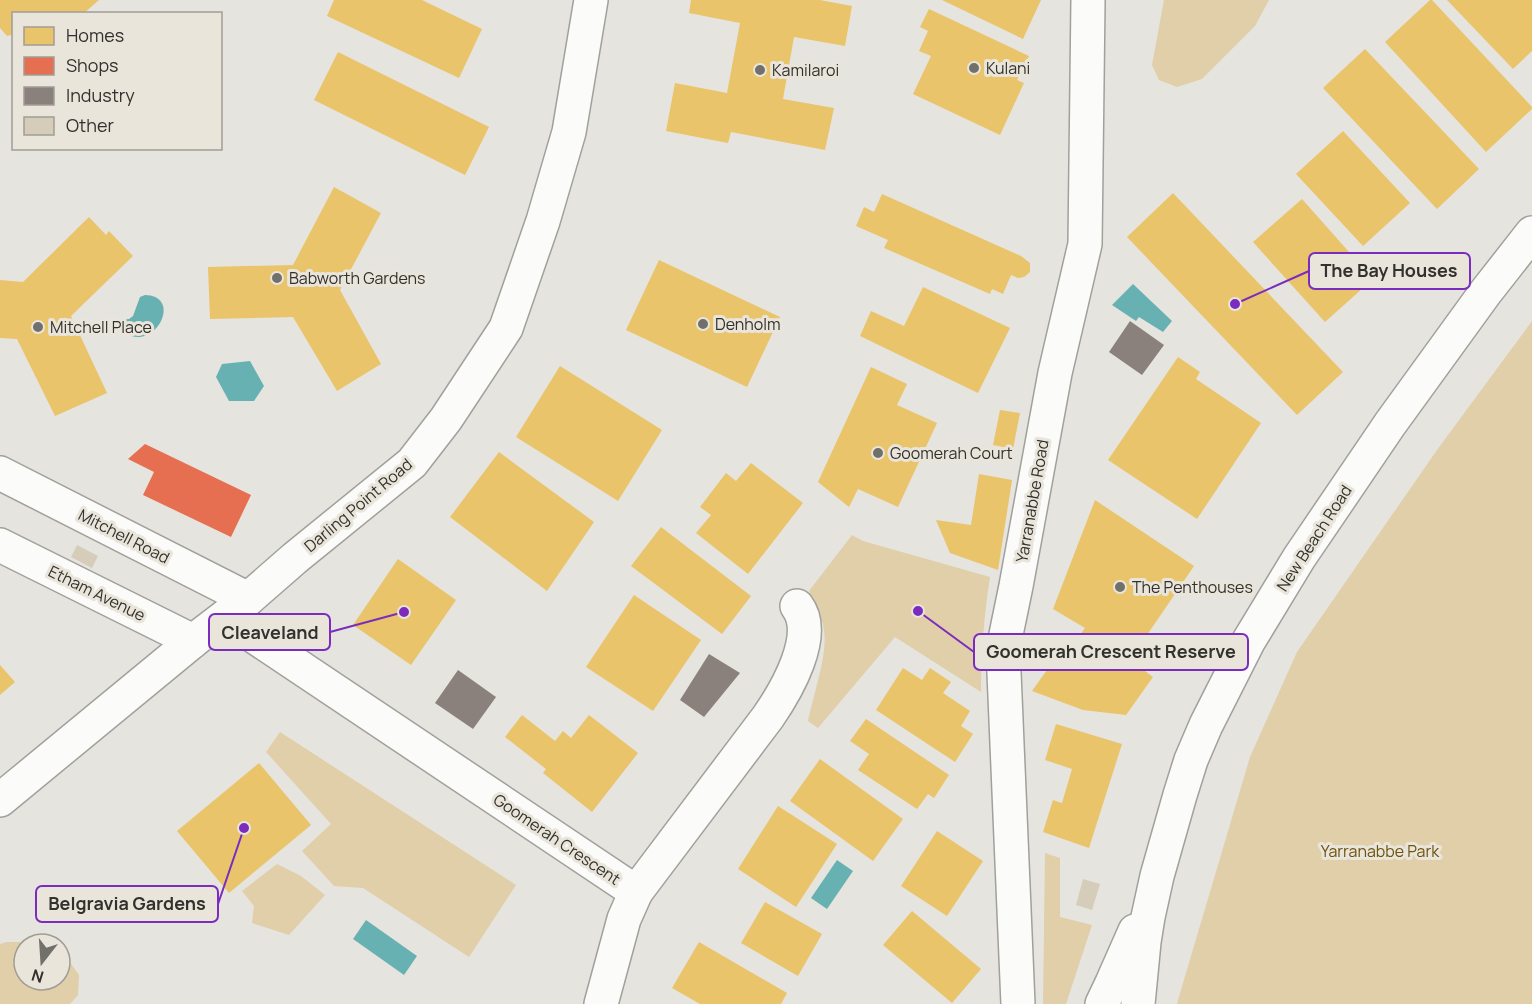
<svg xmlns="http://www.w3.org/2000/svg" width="1532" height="1004" viewBox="0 0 1532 1004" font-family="Manrope,sans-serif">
  <rect width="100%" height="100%" fill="#e6e4de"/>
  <!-- green -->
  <g fill="#e0cfa8">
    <path d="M 1164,0 L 1269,0 L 1255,26 L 1202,79 L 1177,87 L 1159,80 L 1152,65 Z"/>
    <path d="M 1532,321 L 1532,1004 L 1177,1004 L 1178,1000 L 1250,757 L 1297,652 L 1437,450 Z"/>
    <path d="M 852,535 L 863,541 L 990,577 C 984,616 981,653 981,692 L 895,637 L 818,728 L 808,721 C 813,696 828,654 824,630 C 822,616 815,603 809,591 Z"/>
    <path d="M 280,732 L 516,885 L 469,957 L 363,888 L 334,886 L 302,851 L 331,824 L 266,752 Z"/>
    <path d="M 1045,853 L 1060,858 L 1060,917 L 1092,925 L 1066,1004 L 1043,1004 Z"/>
    <path d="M 277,864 L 301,876 L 325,895 L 289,935 L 252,923 L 254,906 L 242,891 Z"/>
    <path d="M 7,942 L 40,942 L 43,944 L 24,944 L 24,980 L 60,980 L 60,954 L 66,957 L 79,975 L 78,995 L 70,1004 L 0,1004 L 0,944 Z"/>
  </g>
  <!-- water -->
  <g fill="#68b1b2">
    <path d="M 1133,284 L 1172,321 L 1163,332 L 1139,317 L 1136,321 L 1112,305 Z"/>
    <path d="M 145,295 C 185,296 153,356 123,331 C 118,327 117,325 118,320 L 129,319 L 133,316 L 140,297 Z"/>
    <path d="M 250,361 L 264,386 L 254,401 L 229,401 L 216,377 L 222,364 Z"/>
    <path d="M 837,860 L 853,871 L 827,909 L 811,898 Z"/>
    <path d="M 366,920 L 417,956 L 404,975 L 353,939 Z"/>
  </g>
  <!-- homes -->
  <g fill="#e9c46a">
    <path d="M 0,0 L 99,0 L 83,14 L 14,14 L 14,34 L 7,36 L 0,28 Z"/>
    <path d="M 334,0 L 422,0 L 482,29 L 459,78 L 327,16 Z"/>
    <path d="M 691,0 L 820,0 L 852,6 L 845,46 L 794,37 L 783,99 L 834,108 L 825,150 L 731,132 L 728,143 L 666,131 L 675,83 L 727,93 L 740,23 L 689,13 Z"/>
    <path d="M 942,0 L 1041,0 L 1023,39 Z"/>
    <path d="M 1430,0 L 1432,0 L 1532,107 L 1532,109 L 1486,152 L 1385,42 Z"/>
    <path d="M 1447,0 L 1532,0 L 1532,51 L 1513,69 Z"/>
    <path d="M 929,9 L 1029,56 L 1017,80 L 1024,83 L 1000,135 L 913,94 L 931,56 L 919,51 L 928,31 L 920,27 Z"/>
    <path d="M 1365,49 L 1479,169 L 1437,209 L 1323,88 Z"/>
    <path d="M 338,52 L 489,127 L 465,175 L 314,100 Z"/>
    <path d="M 1343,131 L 1410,203 L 1363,246 L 1296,174 Z"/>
    <path d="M 334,187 L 381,213 L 340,290 L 381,364 L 337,391 L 293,317 L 210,319 L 208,267 L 293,265 Z"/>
    <path d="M 1173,193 L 1343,372 L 1297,415 L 1127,237 Z"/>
    <path d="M 882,194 L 1021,256 L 1030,263 L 1030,272 L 1024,277 L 1018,278 L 1011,275 L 1003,294 L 992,289 L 990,294 L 884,248 L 888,240 L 856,226 L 864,207 L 874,212 Z"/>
    <path d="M 1302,199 L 1373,279 L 1325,322 L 1253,242 Z"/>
    <path d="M 89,217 L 106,235 L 109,231 L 133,256 L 71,316 L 107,393 L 55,416 L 17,339 L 0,338 L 0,280 L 23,282 Z"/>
    <path d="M 659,260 L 780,317 L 747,387 L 626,330 Z"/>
    <path d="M 923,287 L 1010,328 L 978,393 L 860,336 L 871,311 L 904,326 Z"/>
    <path d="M 1178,357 L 1200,372 L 1196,379 L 1261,423 L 1197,519 L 1108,460 Z"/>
    <path d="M 560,366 L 662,430 L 618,501 L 516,437 Z"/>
    <path d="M 871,367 L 907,384 L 897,405 L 937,423 L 898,507 L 858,489 L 849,507 L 818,482 Z"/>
    <path d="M 1000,410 L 1020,413 L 1013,449 L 993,445 Z"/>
    <path d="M 499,452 L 594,522 L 547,591 L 450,517 Z"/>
    <path d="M 751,463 L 803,503 L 748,574 L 696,533 L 711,515 L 700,507 L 726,473 L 736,481 Z"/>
    <path d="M 979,474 L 1012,480 L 998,570 L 950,553 L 936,520 L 971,525 Z"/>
    <path d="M 1095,500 L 1194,566 L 1130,660 L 1153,677 L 1126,715 L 1083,710 L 1032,691 L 1052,663 L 1057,667 L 1085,628 L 1053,609 Z"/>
    <path d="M 661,527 L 751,596 L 722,634 L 631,566 Z"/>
    <path d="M 398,559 L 456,600 L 411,665 L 353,625 Z"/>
    <path d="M 634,595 L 701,640 L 653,711 L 586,667 Z"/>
    <path d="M 0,665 L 15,682 L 0,695 Z"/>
    <path d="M 903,668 L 922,680 L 930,668 L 951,682 L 943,693 L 970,711 L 961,726 L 973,734 L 955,762 L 876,710 Z"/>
    <path d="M 522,715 L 555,741 L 563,731 L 571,738 L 589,715 L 638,753 L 592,812 L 543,773 L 546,769 L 505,737 Z"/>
    <path d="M 866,719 L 949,775 L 934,798 L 928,794 L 917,809 L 858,770 L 869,754 L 850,741 Z"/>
    <path d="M 1056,724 L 1122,744 L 1089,848 L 1043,832 L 1053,800 L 1062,803 L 1072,769 L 1045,760 Z"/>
    <path d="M 820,759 L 903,819 L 873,861 L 790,801 Z"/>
    <path d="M 259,763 L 311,825 L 229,893 L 177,831 Z"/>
    <path d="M 778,806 L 837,844 L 796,907 L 738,869 Z"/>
    <path d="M 937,831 L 983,861 L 947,916 L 901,886 Z"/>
    <path d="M 765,902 L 822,934 L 798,976 L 741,943 Z"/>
    <path d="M 912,911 L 981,969 L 952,1003 L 883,945 Z"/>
    <path d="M 699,942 L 787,993 L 781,1004 L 700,1004 L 672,988 Z"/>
  </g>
  <!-- shops -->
  <path fill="#e76f51" d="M 145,444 L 251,495 L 231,537 L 143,495 L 154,472 L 128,459 Z"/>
  <!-- industry -->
  <g fill="#8a817c">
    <path d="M 1130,321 L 1164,345 L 1142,375 L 1109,352 Z"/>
    <path d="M 709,654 L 740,673 L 704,717 L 680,700 Z"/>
    <path d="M 458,670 L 496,697 L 473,729 L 435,703 Z"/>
  </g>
  <!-- building -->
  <g fill="#d5cdb9">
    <path d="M 77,545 L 98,556 L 92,568 L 71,557 Z"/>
    <path d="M 1083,879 L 1100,884 L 1092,910 L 1076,905 Z"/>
  </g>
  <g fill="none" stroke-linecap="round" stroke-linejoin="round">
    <defs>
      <g id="street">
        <path d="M 0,473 L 248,599"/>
        <path d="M 0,545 L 193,641"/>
        <path d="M 225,617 L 636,892 L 768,717 C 786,691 819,635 797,606"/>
        <path d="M 601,1004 L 624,919 L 636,892"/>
        <path d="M 1018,1004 L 1003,649 L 1016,586 L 1055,373 L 1085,244 L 1088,0"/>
      </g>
      <g id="secondary">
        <path d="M 0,800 L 193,641 L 248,599 L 295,558 L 412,463 L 446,419 L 506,328 L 534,247 L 543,221 L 569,132 L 591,0"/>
        <path d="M 1102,1004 L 1112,983 L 1135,931"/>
        <path d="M 1138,1004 L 1144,942 L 1148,917 L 1157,876 L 1180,795 L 1191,760 L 1206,725 L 1248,642 L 1299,558 L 1390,424 L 1485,293 L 1532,233"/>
      </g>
    </defs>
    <!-- street casing -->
    <use href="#street" stroke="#a1a09b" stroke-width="36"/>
    <!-- secondary casing -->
    <use href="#secondary" stroke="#a1a09b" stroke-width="36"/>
    <!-- street -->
    <use href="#street" stroke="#fbfbfa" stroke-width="33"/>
    <!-- secondary -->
    <use href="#secondary" stroke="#fbfbfa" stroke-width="33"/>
  </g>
  <!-- markers -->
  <g fill="#72706b" stroke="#e9e5db" stroke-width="2">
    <circle cx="974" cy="68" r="6"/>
    <circle cx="760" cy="70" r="6"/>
    <circle cx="277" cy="278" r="6"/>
    <circle cx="703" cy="324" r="6"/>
    <circle cx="38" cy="327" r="6"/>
    <circle cx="878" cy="453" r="6"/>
    <circle cx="1120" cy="587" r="6"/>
  </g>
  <g text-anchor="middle" stroke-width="6" stroke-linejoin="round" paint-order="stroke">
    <!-- poi labels -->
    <g font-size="16" fill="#33312d" stroke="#e9e5db" text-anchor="start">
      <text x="986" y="74">Kulani</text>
      <text x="772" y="76">Kamilaroi</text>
      <text x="289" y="284">Babworth Gardens</text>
      <text x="715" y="330">Denholm</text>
      <text x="50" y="333">Mitchell Place</text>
      <text x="890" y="459">Goomerah Court</text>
      <text x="1132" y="593">The Penthouses</text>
    </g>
    <!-- street labels -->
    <g font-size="16" fill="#33312d" stroke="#e9e5db">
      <text transform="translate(1032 501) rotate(-80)" y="6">Yarranabbe Road</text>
      <text transform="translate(358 505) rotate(-40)" y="6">Darling Point Road</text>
      <text transform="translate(124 536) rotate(27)" y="6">Mitchell Road</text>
      <text transform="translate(1314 538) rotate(-57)" y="6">New Beach Road</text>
      <text transform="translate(97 593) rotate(26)" y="6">Etham Avenue</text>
      <text transform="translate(557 839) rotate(34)" y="6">Goomerah Crescent</text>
    </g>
    <!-- park labels -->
    <g font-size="16" fill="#6d540e" stroke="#e9e5db">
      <text x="1380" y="857">Yarranabbe Park</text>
    </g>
  </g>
  <!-- callouts -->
  <path fill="none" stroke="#7b2cbf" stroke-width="2" d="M1235 304L1309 271M404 612L330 632M918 611L974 652M244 828L218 904"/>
  <g fill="#7b2cbf" stroke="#e9e5db" stroke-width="2">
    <circle cx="1235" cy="304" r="6"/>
    <circle cx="404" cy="612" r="6"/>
    <circle cx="918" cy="611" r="6"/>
    <circle cx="244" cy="828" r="6"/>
  </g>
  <g fill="#e9e5db" stroke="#7b2cbf" stroke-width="2">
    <rect x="1309" y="253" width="161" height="36" rx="6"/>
    <rect x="209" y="614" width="121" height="36" rx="6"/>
    <rect x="974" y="634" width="274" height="36" rx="6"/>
    <rect x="36" y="886" width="182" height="36" rx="6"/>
  </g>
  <g font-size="18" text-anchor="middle" font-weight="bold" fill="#33312d">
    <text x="1389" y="277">The Bay Houses</text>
    <text x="270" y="639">Cleaveland</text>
    <text x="1111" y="658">Goomerah Crescent Reserve</text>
    <text x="127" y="910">Belgravia Gardens</text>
  </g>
  <!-- legend -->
  <rect x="12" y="12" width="210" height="138" fill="#e9e5db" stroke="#a09d95" stroke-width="1.5"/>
  <rect x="24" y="27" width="30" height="18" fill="#e9c46a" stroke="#a09d95" stroke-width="1.5"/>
  <text x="66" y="42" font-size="18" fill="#33312d">Homes</text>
  <rect x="24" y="57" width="30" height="18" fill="#e76f51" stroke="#a09d95" stroke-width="1.5"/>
  <text x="66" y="72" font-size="18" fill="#33312d">Shops</text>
  <rect x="24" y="87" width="30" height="18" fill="#8a817c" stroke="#a09d95" stroke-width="1.5"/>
  <text x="66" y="102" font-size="18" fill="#33312d">Industry</text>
  <rect x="24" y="117" width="30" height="18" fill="#d5cdb9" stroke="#a09d95" stroke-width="1.5"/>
  <text x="66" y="132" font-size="18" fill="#33312d">Other</text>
  <!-- north arrow -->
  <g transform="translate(42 962) rotate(197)"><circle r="28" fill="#e9e5db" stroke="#a09d95" stroke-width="1.5"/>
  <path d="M0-4.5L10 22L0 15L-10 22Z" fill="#72706b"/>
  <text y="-9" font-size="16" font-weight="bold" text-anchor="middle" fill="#33312d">N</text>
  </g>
</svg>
